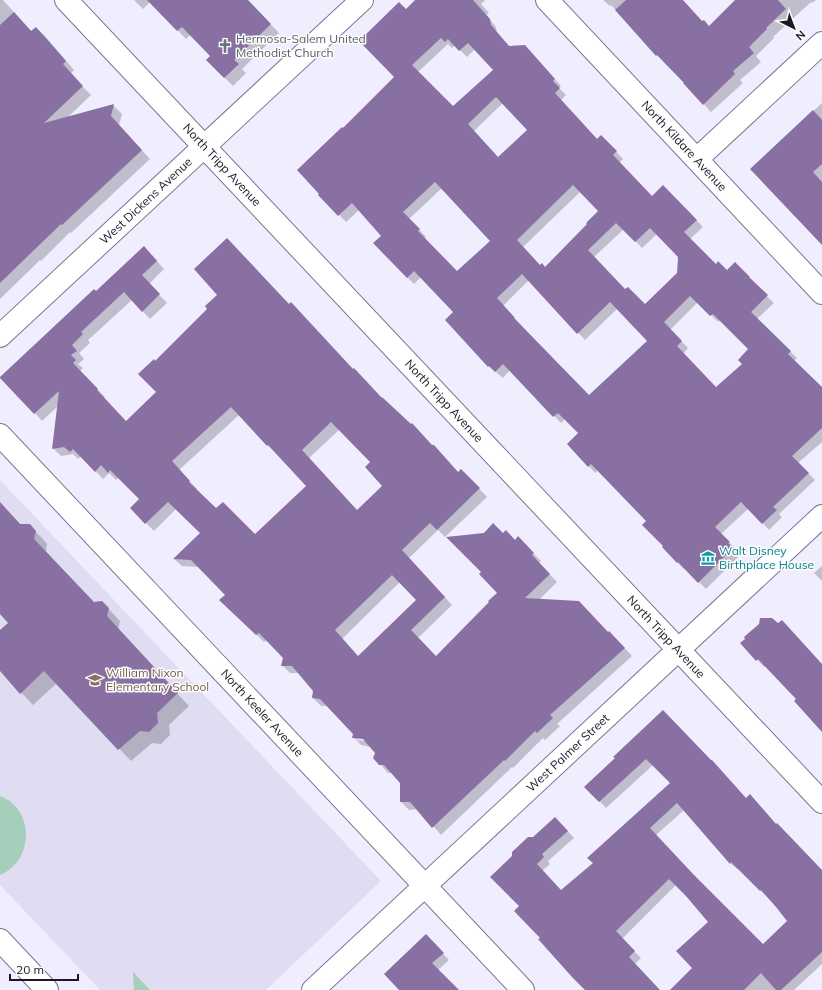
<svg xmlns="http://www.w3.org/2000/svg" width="822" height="990" viewBox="0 0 822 990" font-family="Mulish,sans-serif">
  <rect width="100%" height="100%" fill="#f0edff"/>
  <!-- built -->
  <path fill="#e0ddf2" d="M 0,480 L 381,881 L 266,990 L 100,990 L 0,885 Z"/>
  <!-- green -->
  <g fill="#a5cfba">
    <path d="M 0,796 C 35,809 34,861 0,875 Z"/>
    <path d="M 133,973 L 134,973 L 150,990 L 134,990 Z"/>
  </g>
  <!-- shadow -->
  <g fill="#0003" fill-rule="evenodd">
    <path d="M 0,0 L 3,0 L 32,32 L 36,28 L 45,36 L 74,70 L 70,74 L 91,95 L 67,118 L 113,105 L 122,114 L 119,125 L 150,159 L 71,233 L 70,232 L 41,261 L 40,260 L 0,299 Z"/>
    <path d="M 134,0 L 247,0 L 279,33 L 242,69 L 246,73 L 233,86 L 207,60 L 212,56 L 191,34 L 186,39 L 150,2 L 143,9 Z"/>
    <path d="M 416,0 L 485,0 L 481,4 L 489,13 L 486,15 L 496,27 L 497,33 L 510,47 L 532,53 L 561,86 L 559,88 L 566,95 L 561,100 L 598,140 L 601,136 L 623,159 L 619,163 L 652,197 L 663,186 L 703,227 L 690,239 L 716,265 L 755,285 L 774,303 L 757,319 L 797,358 L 794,361 L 822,388 L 822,442 L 798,463 L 815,480 L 779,514 L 782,517 L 769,530 L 749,508 L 721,534 L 736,549 L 734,550 L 739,556 L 706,589 L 685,568 L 684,569 L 677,562 L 648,521 L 598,470 L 595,473 L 589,466 L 579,433 L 565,419 L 561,423 L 510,370 L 503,378 L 489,366 L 446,320 L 454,312 L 421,277 L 414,284 L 393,263 L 383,236 L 359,210 L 346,222 L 320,195 L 342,129 L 396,77 L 406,10 ZM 448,44 L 452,48 L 455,45 L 467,57 L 475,49 L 495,70 L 453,108 L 418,72 ZM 503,103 L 528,130 L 498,158 L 474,131 ZM 442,188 L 491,241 L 457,273 L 424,239 L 426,237 L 409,219 ZM 580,192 L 600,211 L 545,268 L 540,266 L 523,247 ZM 624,229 L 642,248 L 657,234 L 679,257 L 678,274 L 645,305 L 625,291 L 594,257 ZM 529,280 L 585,340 L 618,308 L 648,341 L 589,397 L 503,306 ZM 698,302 L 718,322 L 720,320 L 750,349 L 744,364 L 716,388 L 683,354 L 688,348 L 670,330 Z"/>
    <path d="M 603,0 L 683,0 L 683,1 L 703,22 L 709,27 L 737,0 L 816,0 L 812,3 L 811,2 L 773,37 L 774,38 L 756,56 L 761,62 L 740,80 L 743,83 L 711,112 L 685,83 L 657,55 L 611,5 L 610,6 Z"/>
    <path d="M 822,103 L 822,244 L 751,169 Z"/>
    <path d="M 152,255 L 164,269 L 149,284 L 167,303 L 150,319 L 132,300 L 88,340 L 90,343 L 79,353 L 84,359 L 78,364 L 83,368 L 80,371 L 105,397 L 104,398 L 126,422 L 157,392 L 155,362 L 289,305 L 382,399 L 459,473 L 461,470 L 487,497 L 445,537 L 438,530 L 409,558 L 452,605 L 418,638 L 436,657 L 491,602 L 498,593 L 503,534 L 515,541 L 518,538 L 541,561 L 539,563 L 557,582 L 539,600 L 608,633 L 617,640 L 632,656 L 557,724 L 560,726 L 545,740 L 543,738 L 513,768 L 512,767 L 441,835 L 418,809 L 409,810 L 401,802 L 401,783 L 392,773 L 388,773 L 380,764 L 376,752 L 371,747 L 361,745 L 354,737 L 354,733 L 329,706 L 321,706 L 313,698 L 314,690 L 300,673 L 290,673 L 282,665 L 284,658 L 267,640 L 264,642 L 221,600 L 226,595 L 199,567 L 182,566 L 174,559 L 201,533 L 176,509 L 154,531 L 146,523 L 141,499 L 119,477 L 116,480 L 109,473 L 103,479 L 81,456 L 78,459 L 73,454 L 61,456 L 54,449 L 58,406 L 42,421 L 35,413 L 96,292 ZM 239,415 L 308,486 L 255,535 L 216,510 L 196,490 L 197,489 L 179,470 ZM 340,429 L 372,462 L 384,486 L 357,511 L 309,458 ZM 400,582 L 417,600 L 358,657 L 342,639 ZM 355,737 L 368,739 L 367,741 L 358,740 Z"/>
    <path d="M 0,503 L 21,525 L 29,525 L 42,538 L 47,544 L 46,552 L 94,603 L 102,602 L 120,621 L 118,630 L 189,706 L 169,725 L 170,735 L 161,744 L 152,743 L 131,761 L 57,683 L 33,705 L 0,670 L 0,631 L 9,623 L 0,612 Z"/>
    <path d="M 822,566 L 822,581 L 814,573 Z"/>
    <path d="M 742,643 L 822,670 L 822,732 L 798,699 L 766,665 L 764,667 Z"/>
    <path d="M 663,712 L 746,799 L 777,825 L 822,871 L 822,964 L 794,990 L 671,990 L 693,968 L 710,922 L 676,885 L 622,939 L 641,958 L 635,964 L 659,990 L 587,990 L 541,938 L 520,906 L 534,838 L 561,824 L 574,838 L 548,861 L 550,864 L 542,871 L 561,891 L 594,863 L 671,783 L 653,765 L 606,808 L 586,787 ZM 684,810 L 730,863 L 737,869 L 738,868 L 767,897 L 768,896 L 788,921 L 763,945 L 700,883 L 656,835 Z"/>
    <path d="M 426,936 L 449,960 L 438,970 L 458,990 L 401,990 Z"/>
  </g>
  <!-- building -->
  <g fill="#8970a3" fill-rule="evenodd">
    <path d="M 147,0 L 248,0 L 271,24 L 234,60 L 239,64 L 224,78 L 206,60 L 210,56 L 182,27 L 177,31 Z"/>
    <path d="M 415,0 L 473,0 L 490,19 L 491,25 L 509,46 L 525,45 L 555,79 L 553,81 L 560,88 L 555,93 L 597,139 L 601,135 L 617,151 L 613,155 L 652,196 L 663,185 L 697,220 L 684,232 L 716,264 L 718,261 L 727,270 L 735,262 L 750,277 L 749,277 L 768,295 L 751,312 L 791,351 L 788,354 L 822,387 L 822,428 L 792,456 L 809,473 L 773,507 L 777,510 L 762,524 L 741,502 L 715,527 L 730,542 L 728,543 L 733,548 L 698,583 L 678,562 L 677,563 L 662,547 L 663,546 L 642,525 L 646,521 L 591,464 L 588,467 L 567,444 L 578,433 L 558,413 L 553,417 L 503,364 L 495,372 L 489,366 L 488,367 L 445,320 L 453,312 L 414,271 L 407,278 L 373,243 L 381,236 L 352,203 L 338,216 L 318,195 L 319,194 L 297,170 L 342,127 L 343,128 L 394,77 L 359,41 L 399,2 L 406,9 ZM 441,38 L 445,42 L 448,39 L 459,51 L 468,43 L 493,70 L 453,106 L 412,65 ZM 496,97 L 527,130 L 498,157 L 468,124 ZM 435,182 L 490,241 L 457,271 L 418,231 L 420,229 L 403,212 ZM 573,185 L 598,211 L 586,223 L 587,224 L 545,267 L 542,263 L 540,265 L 517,240 ZM 616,223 L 635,242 L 650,228 L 678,257 L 677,273 L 645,304 L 628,287 L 625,289 L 588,250 ZM 522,274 L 577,334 L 610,302 L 647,341 L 589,395 L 514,318 L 515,318 L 497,298 ZM 690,296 L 710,316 L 713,314 L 748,349 L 738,360 L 742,364 L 716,387 L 677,346 L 682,341 L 664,322 Z"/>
    <path d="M 626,0 L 683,0 L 702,21 L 704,20 L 709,26 L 735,0 L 778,0 L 786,9 L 766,28 L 767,29 L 749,47 L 754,53 L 733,71 L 735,74 L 703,105 L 683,83 L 684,83 L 657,55 L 656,56 L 615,10 Z"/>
    <path d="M 14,12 L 31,31 L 36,27 L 66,61 L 63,64 L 83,86 L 44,123 L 114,104 L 111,116 L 142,150 L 62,225 L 61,224 L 31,253 L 0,283 L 0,25 Z"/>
    <path d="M 813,110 L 822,120 L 822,164 L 813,172 L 822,182 L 822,245 L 750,169 Z"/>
    <path d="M 227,238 L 289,304 L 291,302 L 353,369 L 354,368 L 382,398 L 382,397 L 411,424 L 412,423 L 432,445 L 434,445 L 458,472 L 461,469 L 480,488 L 437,530 L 430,523 L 402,550 L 445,597 L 411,630 L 436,656 L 489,602 L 488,601 L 497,593 L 479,574 L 481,572 L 446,537 L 484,533 L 493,523 L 503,533 L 506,530 L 515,540 L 518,536 L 534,553 L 532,555 L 550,574 L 525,598 L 579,601 L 608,632 L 609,631 L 625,648 L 550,715 L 553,718 L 537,733 L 535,731 L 505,761 L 504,760 L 432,828 L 410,802 L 400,802 L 400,783 L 384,765 L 379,765 L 373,758 L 375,753 L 363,739 L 352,738 L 353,734 L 320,699 L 312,698 L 313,691 L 292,666 L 281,666 L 283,658 L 259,633 L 256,635 L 219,600 L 225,595 L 191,560 L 173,559 L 200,533 L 168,502 L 145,524 L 130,508 L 139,499 L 110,470 L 108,473 L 101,465 L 95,472 L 73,449 L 70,452 L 64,447 L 52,449 L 59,391 L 34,414 L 0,378 L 0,377 L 94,289 L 96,291 L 144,246 L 157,261 L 142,275 L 160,294 L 142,312 L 124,292 L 81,332 L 83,334 L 72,345 L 77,351 L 71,355 L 76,360 L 73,363 L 98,389 L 97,390 L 126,421 L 156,392 L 138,374 L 154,359 L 155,361 L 207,309 L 205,306 L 217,295 L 194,269 ZM 231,407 L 267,446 L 268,445 L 306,486 L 255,534 L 223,502 L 216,508 L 189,482 L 190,481 L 172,461 ZM 331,422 L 370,462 L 365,467 L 382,486 L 357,510 L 302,450 ZM 392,575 L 416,600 L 358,656 L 335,630 Z"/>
    <path d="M 0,502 L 20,524 L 30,524 L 36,531 L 34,539 L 94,602 L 102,601 L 109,608 L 107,616 L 178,693 L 157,713 L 158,723 L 149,732 L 140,731 L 118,750 L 44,671 L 20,694 L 0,671 L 0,630 L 8,623 L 0,614 Z"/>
    <path d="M 760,618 L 772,618 L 778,623 L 782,620 L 822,664 L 822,732 L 794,701 L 796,699 L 758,659 L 756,661 L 740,643 L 745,639 L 744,637 L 759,624 Z"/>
    <path d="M 663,710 L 711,760 L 712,760 L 746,798 L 750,794 L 776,824 L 777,823 L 822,870 L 822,952 L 781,990 L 776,990 L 761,973 L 744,990 L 670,990 L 692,968 L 676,951 L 708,922 L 686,896 L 669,879 L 616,931 L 635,951 L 629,957 L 660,990 L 585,990 L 572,977 L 538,939 L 540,938 L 514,911 L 519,906 L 490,877 L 512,856 L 512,852 L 528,837 L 533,837 L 555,817 L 568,831 L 542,854 L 544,857 L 537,864 L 561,890 L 593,863 L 587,858 L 670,783 L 646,759 L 599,802 L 584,787 L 615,758 L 613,757 ZM 677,803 L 730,864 L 731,862 L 760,891 L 761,890 L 776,907 L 787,921 L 763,944 L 694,875 L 650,828 Z"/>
    <path d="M 426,934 L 444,953 L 432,963 L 459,990 L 399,990 L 384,974 Z"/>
  </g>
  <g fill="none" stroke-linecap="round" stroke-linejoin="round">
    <defs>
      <g id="minor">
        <path d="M 66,0 L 822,802"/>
        <path d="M 547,0 L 822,293"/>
        <path d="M 697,159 L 822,43"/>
        <path d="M 0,336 L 362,0"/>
        <path d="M 0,435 L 523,990"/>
        <path d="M 0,940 L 47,990"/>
        <path d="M 313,990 L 822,516"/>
      </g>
    </defs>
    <!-- minor casing -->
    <use href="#minor" stroke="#7a7790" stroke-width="24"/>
    <!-- minor -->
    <use href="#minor" stroke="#fff" stroke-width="22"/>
  </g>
  <!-- icons -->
  <defs>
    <symbol id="church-bare" viewBox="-9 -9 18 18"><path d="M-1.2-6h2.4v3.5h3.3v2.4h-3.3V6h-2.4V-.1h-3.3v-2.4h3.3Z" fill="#6b7280" stroke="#fdfdfd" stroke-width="2.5" paint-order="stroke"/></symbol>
    <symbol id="museum-bare" viewBox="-9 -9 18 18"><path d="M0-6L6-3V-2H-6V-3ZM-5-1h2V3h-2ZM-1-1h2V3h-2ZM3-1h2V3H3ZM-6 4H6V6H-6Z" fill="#0f9aa8" stroke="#fdfdfd" stroke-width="2.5" paint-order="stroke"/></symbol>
    <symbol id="school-bare" viewBox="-9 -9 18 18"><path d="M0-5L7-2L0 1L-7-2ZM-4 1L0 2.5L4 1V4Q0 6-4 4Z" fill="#8d6e63" stroke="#fdfdfd" stroke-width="2.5" paint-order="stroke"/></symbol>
  </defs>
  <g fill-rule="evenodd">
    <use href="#church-bare" x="215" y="36" width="20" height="20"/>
    <use href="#museum-bare" x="698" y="548" width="20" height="20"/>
    <use href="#school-bare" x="85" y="670" width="20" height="20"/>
  </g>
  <g text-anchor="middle" stroke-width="3" stroke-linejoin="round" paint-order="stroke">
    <!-- worship labels -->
    <g font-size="12" fill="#5b616d" stroke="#fdfdfd" text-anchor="start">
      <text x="236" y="43">Hermosa-Salem United<tspan x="236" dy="14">Methodist Church</tspan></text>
    </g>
    <!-- street labels -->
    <g font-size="12" fill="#1a1923" stroke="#fdfdfd">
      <text transform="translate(684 146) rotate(47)" y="4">North Kildare Avenue</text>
      <text transform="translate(222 165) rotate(47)" y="4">North Tripp Avenue</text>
      <text transform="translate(146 201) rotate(-43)" y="4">West Dickens Avenue</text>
      <text transform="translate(444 401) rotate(47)" y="4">North Tripp Avenue</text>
      <text transform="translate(666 637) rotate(47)" y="4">North Tripp Avenue</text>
      <text transform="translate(262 713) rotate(47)" y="4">North Keeler Avenue</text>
      <text transform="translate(568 753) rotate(-43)" y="4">West Palmer Street</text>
    </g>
    <!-- culture labels -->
    <g font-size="12" fill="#0d838f" stroke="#fdfdfd" text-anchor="start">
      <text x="719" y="555">Walt Disney<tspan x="719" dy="14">Birthplace House</tspan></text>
    </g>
    <!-- education labels -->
    <g font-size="12" fill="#785e54" stroke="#fdfdfd" text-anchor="start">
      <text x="106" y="677">William Nixon<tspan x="106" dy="14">Elementary School</tspan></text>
    </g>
  </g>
  <!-- north arrow -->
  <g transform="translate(794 28) rotate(138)" stroke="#fdfdfd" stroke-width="3" paint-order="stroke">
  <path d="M0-3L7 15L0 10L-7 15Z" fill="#1a1923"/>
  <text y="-6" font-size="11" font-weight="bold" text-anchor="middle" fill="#1a1923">N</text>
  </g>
  <!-- scale -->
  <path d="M10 974v6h68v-6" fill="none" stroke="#1a1923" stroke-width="2"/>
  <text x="16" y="974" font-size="12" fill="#1a1923" stroke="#fdfdfd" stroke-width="3" paint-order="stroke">20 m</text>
</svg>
